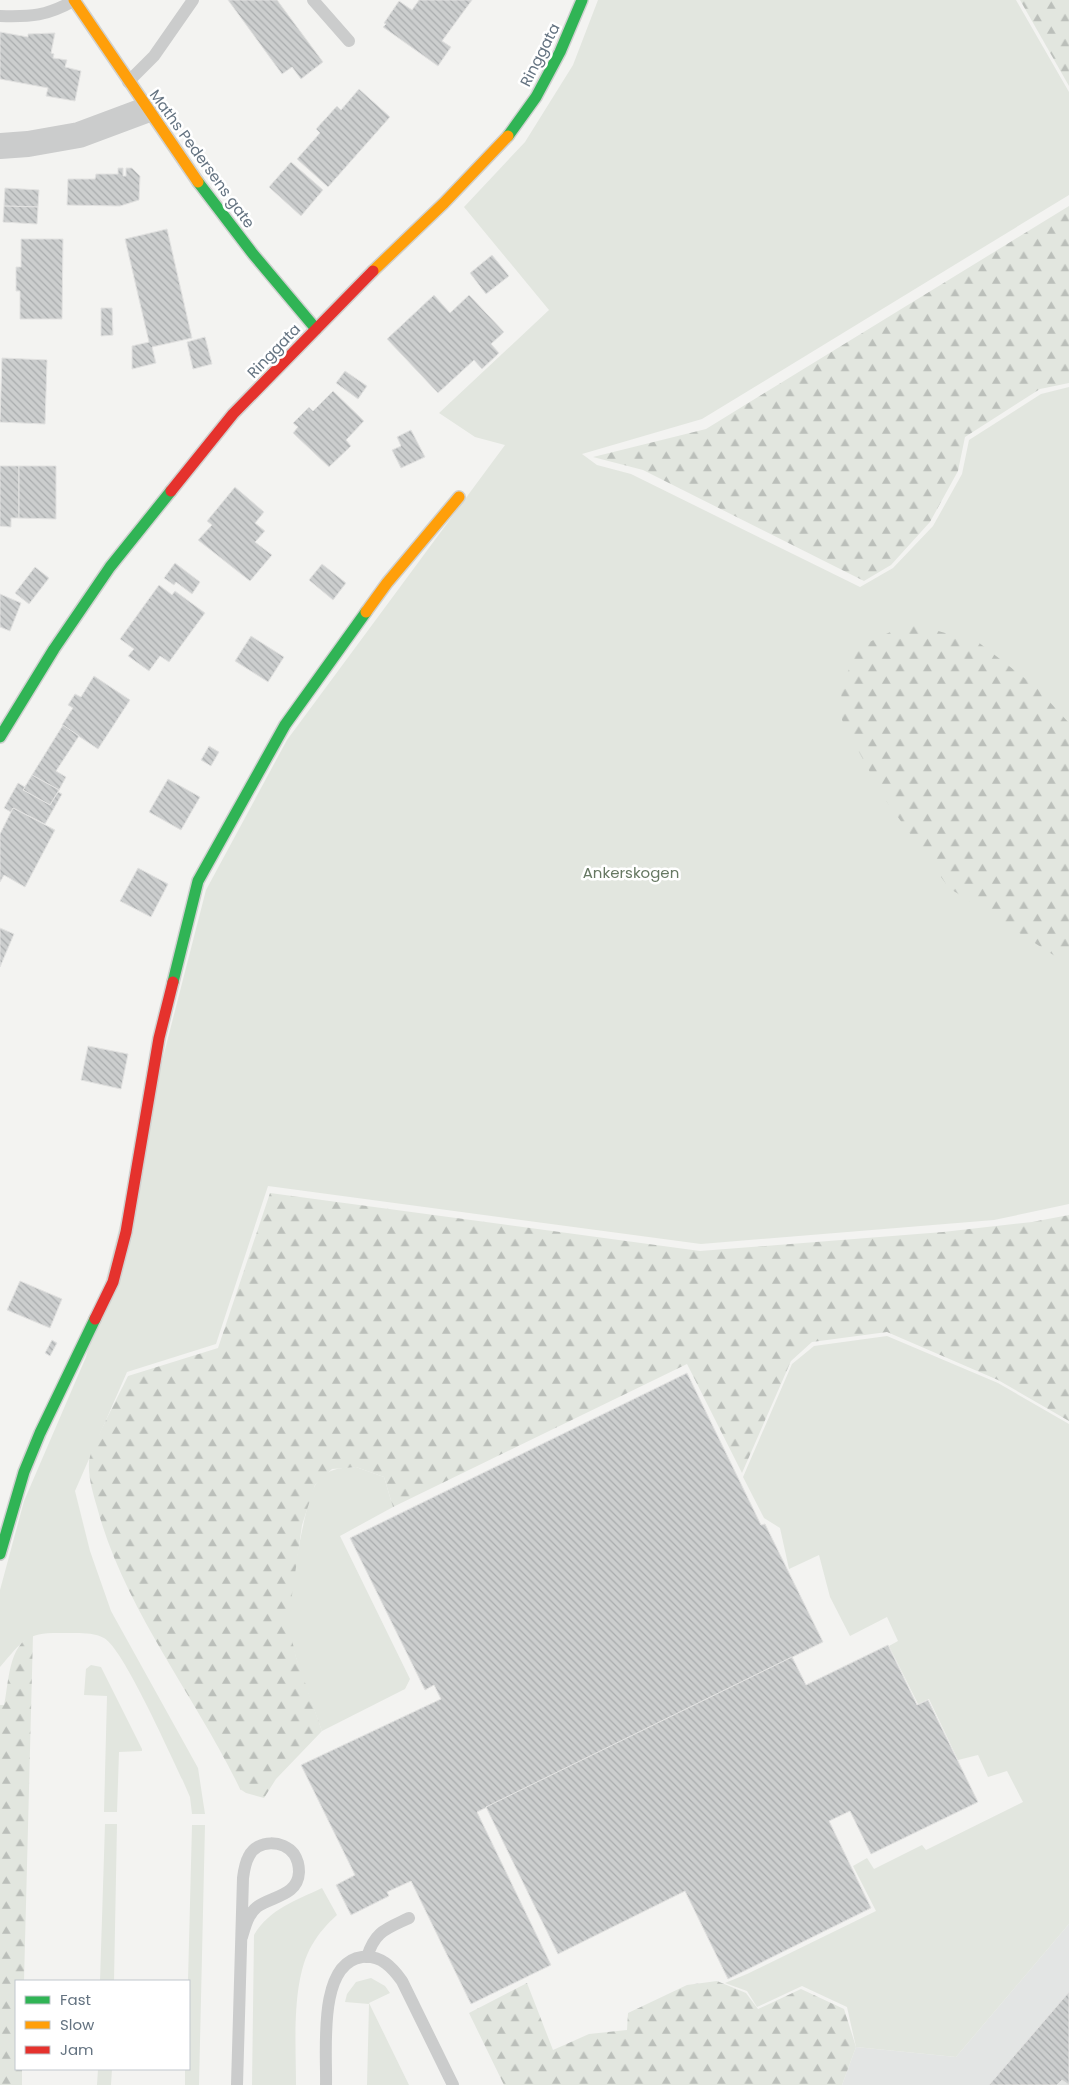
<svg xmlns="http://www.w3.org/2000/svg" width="1069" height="2085" viewBox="0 0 1069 2085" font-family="Poppins,sans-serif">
  <defs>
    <pattern id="forest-firs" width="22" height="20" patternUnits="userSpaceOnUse" patternTransform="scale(1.25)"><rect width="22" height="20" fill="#e2e6df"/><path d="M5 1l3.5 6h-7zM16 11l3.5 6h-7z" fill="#bbbfba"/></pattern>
    <pattern id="building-back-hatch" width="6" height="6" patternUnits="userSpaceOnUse" patternTransform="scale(1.25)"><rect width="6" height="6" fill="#cccece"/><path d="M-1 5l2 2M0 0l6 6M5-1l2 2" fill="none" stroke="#a9acad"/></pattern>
  </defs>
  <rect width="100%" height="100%" fill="#f3f3f1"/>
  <!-- built -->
  <path fill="#e3e5e4" d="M 1069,1924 L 1069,2085 L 842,2085 L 856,2047 L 956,2057 Z"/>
  <!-- green -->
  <g fill="#e2e6df">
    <path d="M 598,0 L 1016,0 L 1069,92 L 1069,195 L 702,419 L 582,454 L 597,465 L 631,474 L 860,587 L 893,568 L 933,526 L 962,474 L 969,440 L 1041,394 L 1069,387 L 1069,1204 L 994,1220 L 701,1244 L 268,1186 L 216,1344 L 127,1372 L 75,1491 L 90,1551 L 111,1611 L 198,1768 L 205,1814 L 192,1814 L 190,1797 L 183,1781 C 171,1756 123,1648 104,1638 C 93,1632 78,1633 66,1633 C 26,1632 25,1638 0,1667 L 0,1590 L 24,1501 L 86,1357 L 206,890 L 287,740 L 505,445 L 475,437 L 439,413 L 549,310 L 464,207 L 525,142 L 573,65 Z"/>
    <path d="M 887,1336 L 998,1383 L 1069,1424 L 1069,1924 L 956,2057 L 856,2047 L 847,2007 L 802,1986 L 757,2007 L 747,1991 L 725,1983 L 747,1974 L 876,1911 L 853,1866 L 867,1858 L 874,1869 L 922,1845 L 926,1850 L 1023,1802 L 1007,1771 L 988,1777 L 978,1755 L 958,1760 L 929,1699 L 918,1704 L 889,1646 L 898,1641 L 887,1617 L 850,1636 L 830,1597 L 819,1555 L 789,1569 L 780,1528 L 764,1518 L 743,1477 L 792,1364 L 814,1346 Z"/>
    <path d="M 356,1467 L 384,1477 L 393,1507 L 340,1536 L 410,1679 L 405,1689 L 322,1731 C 310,1697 295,1662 288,1626 C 286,1610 306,1496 316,1484 C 328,1468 338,1468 356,1467 Z"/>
    <path d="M 91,1665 L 101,1667 L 142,1749 L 142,1751 L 119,1752 L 117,1812 L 104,1812 L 107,1696 L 84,1695 L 86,1669 Z"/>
    <path d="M 105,1824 L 117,1824 L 114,1981 L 100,1981 Z"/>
    <path d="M 192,1825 L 205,1825 L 199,2085 L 185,2085 L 185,2069 L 189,2069 L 188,1981 Z"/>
    <path d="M 322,1888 L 337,1915 C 327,1924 319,1933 312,1945 C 291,1980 296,2045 296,2085 L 252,2085 L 254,1935 C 269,1909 297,1900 322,1888 Z"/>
    <path d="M 371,1978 L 385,1986 L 390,1993 L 369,2003 L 409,2085 L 367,2085 L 369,2004 L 345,2002 L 347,1994 L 356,1982 Z"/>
    <path d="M 98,2069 L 112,2069 L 111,2085 L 97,2085 Z"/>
  </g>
  <!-- forest -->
  <g fill="url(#forest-firs)">
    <path d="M 1020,0 L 1069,0 L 1069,86 Z"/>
    <path d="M 1069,206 L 1069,383 L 1040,389 L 965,437 L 958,471 L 930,522 L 891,565 L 864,581 L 643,470 L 593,457 L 706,429 Z"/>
    <path d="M 909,623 L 978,642 L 1036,687 L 1069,723 L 1069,965 L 949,888 L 882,795 L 842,720 L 841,687 L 859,647 Z"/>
    <path d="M 270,1193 L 700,1251 L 943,1232 L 1032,1222 L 1069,1215 L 1069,1421 L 998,1380 L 887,1332 L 812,1342 L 791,1361 L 742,1473 L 687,1364 L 393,1507 L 384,1477 L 356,1467 L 332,1469 L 315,1485 L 302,1525 L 288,1623 L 296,1657 L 322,1731 L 276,1779 L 264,1798 L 246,1793 L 240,1789 C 195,1695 124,1609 97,1507 C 93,1493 88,1477 89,1462 C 89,1451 121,1391 128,1376 L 218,1348 Z"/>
    <path d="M 33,1635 L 24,1981 L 16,1981 L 16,2069 L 22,2069 L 22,2085 L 0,2085 L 0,1705 L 4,1705 C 9,1682 8,1645 33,1635 Z"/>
    <path d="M 717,1981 L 746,1993 L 758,2009 L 801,1989 L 844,2009 L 856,2047 L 842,2085 L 504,2085 L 469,2013 L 527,1983 L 553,2050 L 589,2034 L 627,2030 L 628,2013 L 687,1985 Z"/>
  </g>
  <!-- building -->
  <g fill="url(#building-back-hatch)" stroke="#e2e2e1">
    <path d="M 228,0 L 277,0 L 323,62 L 301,79 L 292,67 L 282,74 Z"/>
    <path d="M 419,0 L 472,0 L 442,41 L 451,47 L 438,66 L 383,27 L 386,24 L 384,23 L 399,1 L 412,10 Z"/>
    <path d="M 0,32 L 28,37 L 28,34 L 55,33 L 51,53 L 54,54 L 53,58 L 67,60 L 65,67 L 81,71 L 75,101 L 46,96 L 48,88 L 0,79 Z"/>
    <path d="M 359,89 L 390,117 L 328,187 L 297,159 L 320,133 L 316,129 L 337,106 L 341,110 Z"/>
    <path d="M 291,162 L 323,190 L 301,216 L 269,187 Z"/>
    <path d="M 118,168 L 123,168 L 123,176 L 126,176 L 126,168 L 132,168 L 140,176 L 139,200 L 120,206 L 67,205 L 68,179 L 95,179 L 96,174 L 118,174 Z"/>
    <path d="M 5,188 L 39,190 L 38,207 L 4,206 Z"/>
    <path d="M 4,206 L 38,207 L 37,224 L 3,222 Z"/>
    <path d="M 167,229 L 192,338 L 152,347 L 156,363 L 132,369 L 132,346 L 149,342 L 125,239 Z"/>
    <path d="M 21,239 L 63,239 L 62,319 L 20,319 L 20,291 L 16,291 L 16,267 L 21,267 Z"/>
    <path d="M 492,255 L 509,276 L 486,294 L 470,273 Z"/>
    <path d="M 434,295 L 450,313 L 469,295 L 504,332 L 491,344 L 499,353 L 482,369 L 474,360 L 438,393 L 387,339 Z"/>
    <path d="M 101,308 L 112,308 L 113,335 L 101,336 Z"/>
    <path d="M 205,337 L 212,364 L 193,369 L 187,342 Z"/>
    <path d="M 2,358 L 47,360 L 45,424 L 0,422 Z"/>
    <path d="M 345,371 L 367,386 L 358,399 L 336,383 Z"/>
    <path d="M 333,391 L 364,421 L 346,440 L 351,446 L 329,467 L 293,433 L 298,427 L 293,423 L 309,407 L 313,411 Z"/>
    <path d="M 411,430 L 425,457 L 401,468 L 392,450 L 401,446 L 397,437 Z"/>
    <path d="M 0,466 L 19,466 L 19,518 L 11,518 L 11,527 L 0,526 Z"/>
    <path d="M 19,466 L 56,466 L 56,519 L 19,518 Z"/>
    <path d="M 235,487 L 264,512 L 255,523 L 265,531 L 255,542 L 272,555 L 250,581 L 198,540 L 212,525 L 207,521 Z"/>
    <path d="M 175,563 L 200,582 L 192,594 L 176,582 L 174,585 L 164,578 Z"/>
    <path d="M 322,564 L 346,583 L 333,600 L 309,580 Z"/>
    <path d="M 35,567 L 49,578 L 29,604 L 15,593 Z"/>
    <path d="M 159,585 L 172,595 L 175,591 L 205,613 L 169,662 L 160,656 L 149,671 L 128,656 L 134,649 L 120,639 Z"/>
    <path d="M 0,594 L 21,603 L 10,631 L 0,627 Z"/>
    <path d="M 251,636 L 284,657 L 268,682 L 235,661 Z"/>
    <path d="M 94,676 L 130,700 L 98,749 L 62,725 L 73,708 L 68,705 L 75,694 L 81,697 Z"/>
    <path d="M 63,725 L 79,736 L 56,771 L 66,777 L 59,790 L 32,775 Z"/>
    <path d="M 209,746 L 219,752 L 211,766 L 201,760 Z"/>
    <path d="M 32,775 L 59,790 L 50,805 L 23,790 Z"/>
    <path d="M 168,779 L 200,797 L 181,830 L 149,812 Z"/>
    <path d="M 18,783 L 25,787 L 23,790 L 50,805 L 58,792 L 62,794 L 45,824 L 13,808 L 11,812 L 4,808 Z"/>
    <path d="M 13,808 L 55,830 L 25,887 L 4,875 L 0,882 L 0,834 Z"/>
    <path d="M 138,868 L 168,884 L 151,917 L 120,901 Z"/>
    <path d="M 0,928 L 14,934 L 0,967 Z"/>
    <path d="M 88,1046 L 128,1054 L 121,1089 L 81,1080 Z"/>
    <path d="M 20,1281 L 62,1299 L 50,1328 L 7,1310 Z"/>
    <path d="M 52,1340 L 57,1343 L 50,1356 L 45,1353 Z"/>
    <path d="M 687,1373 L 761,1525 L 765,1524 L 823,1642 L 477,1812 L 551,1965 L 471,2004 L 411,1881 L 387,1892 L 389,1896 L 351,1915 L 336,1885 L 355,1875 L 301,1765 L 441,1699 L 434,1685 L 425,1690 L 350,1538 Z"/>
    <path d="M 888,1645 L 917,1705 L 928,1700 L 978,1802 L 871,1854 L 850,1811 L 829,1821 L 871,1908 L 728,1979 L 685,1891 L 558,1954 L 486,1807 L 792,1657 L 806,1685 Z"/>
    <path d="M 1069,1992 L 1069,2085 L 1062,2080 L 1057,2085 L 989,2085 Z"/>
  </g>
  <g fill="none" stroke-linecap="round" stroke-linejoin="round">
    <defs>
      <g id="fast">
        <path d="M 508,136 L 536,97 L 560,52 L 582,0"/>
        <path d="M 198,182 L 253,254 L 316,329"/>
        <path d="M 0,737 L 54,649 L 110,567 L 171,491"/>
        <path d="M 173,982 L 198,881 L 285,725 L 366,612"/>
        <path d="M 0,1554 L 24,1472 L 40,1433 L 95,1319"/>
      </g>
      <g id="slow">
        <path d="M 74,0 L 198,182"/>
        <path d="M 373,271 L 444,203 L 508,136"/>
        <path d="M 366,612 L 387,583 L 459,497"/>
      </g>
      <g id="jam">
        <path d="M 171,491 L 233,414 L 373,271"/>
        <path d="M 95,1319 L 113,1282 L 126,1232 L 159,1038 L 173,982"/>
      </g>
    </defs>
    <!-- fast casing -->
    <use href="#fast" stroke="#d0d1d0" stroke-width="14"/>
    <!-- slow casing -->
    <use href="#slow" stroke="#d0d1d0" stroke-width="14"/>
    <!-- jam casing -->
    <use href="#jam" stroke="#d0d1d0" stroke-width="14"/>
    <!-- lane -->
    <g stroke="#cbcccc" stroke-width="12">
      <path d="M 313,0 L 349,41"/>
      <path d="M 0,16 C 31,17 47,16 75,0"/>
      <path d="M 128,82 L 154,56 L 193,0"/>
      <path d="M 367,1957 C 375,1931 386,1929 409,1918"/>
      <path d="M 237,2085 L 243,1878 C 244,1870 245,1863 249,1856 C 258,1839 283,1840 294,1854 C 298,1860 299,1866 299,1872 C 298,1896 272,1896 257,1907 C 248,1914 245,1927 242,1937"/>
      <path d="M 326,2085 C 327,2053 317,1963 362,1957 C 381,1955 392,1967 402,1981 L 453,2085"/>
    </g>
    <!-- street -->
    <path stroke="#cbcccc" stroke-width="26" d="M 0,146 L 28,144 L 79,135 L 146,110"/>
    <!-- fast -->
    <use href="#fast" stroke="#30b455" stroke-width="11"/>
    <!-- slow -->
    <use href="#slow" stroke="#ff9f0a" stroke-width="11"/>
    <!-- jam -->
    <use href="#jam" stroke="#e5322d" stroke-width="11"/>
  </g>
  <g text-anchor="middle" stroke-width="5" stroke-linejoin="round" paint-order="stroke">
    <!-- street labels -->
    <g font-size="15" fill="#647381" stroke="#fff">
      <text transform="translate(540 55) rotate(-63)" y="5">Ringgata</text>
      <text transform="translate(202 159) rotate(54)" y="5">Maths Pedersens gate</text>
      <text transform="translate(274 351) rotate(-46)" y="5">Ringgata</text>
    </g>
    <!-- park labels -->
    <g font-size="15" fill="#667862" stroke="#fff">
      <text x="631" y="878">Ankerskogen</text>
    </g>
  </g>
  <!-- legend -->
  <rect x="15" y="1980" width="175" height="90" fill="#ffffff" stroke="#c1c7cd"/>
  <rect x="25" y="1996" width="25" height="8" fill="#30b455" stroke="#c1c7cd"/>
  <text x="60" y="2005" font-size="15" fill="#647381">Fast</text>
  <rect x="25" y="2021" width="25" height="8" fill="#ff9f0a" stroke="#c1c7cd"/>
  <text x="60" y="2030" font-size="15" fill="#647381">Slow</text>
  <rect x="25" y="2046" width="25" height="8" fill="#e5322d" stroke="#c1c7cd"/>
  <text x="60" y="2055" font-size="15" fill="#647381">Jam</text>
</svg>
